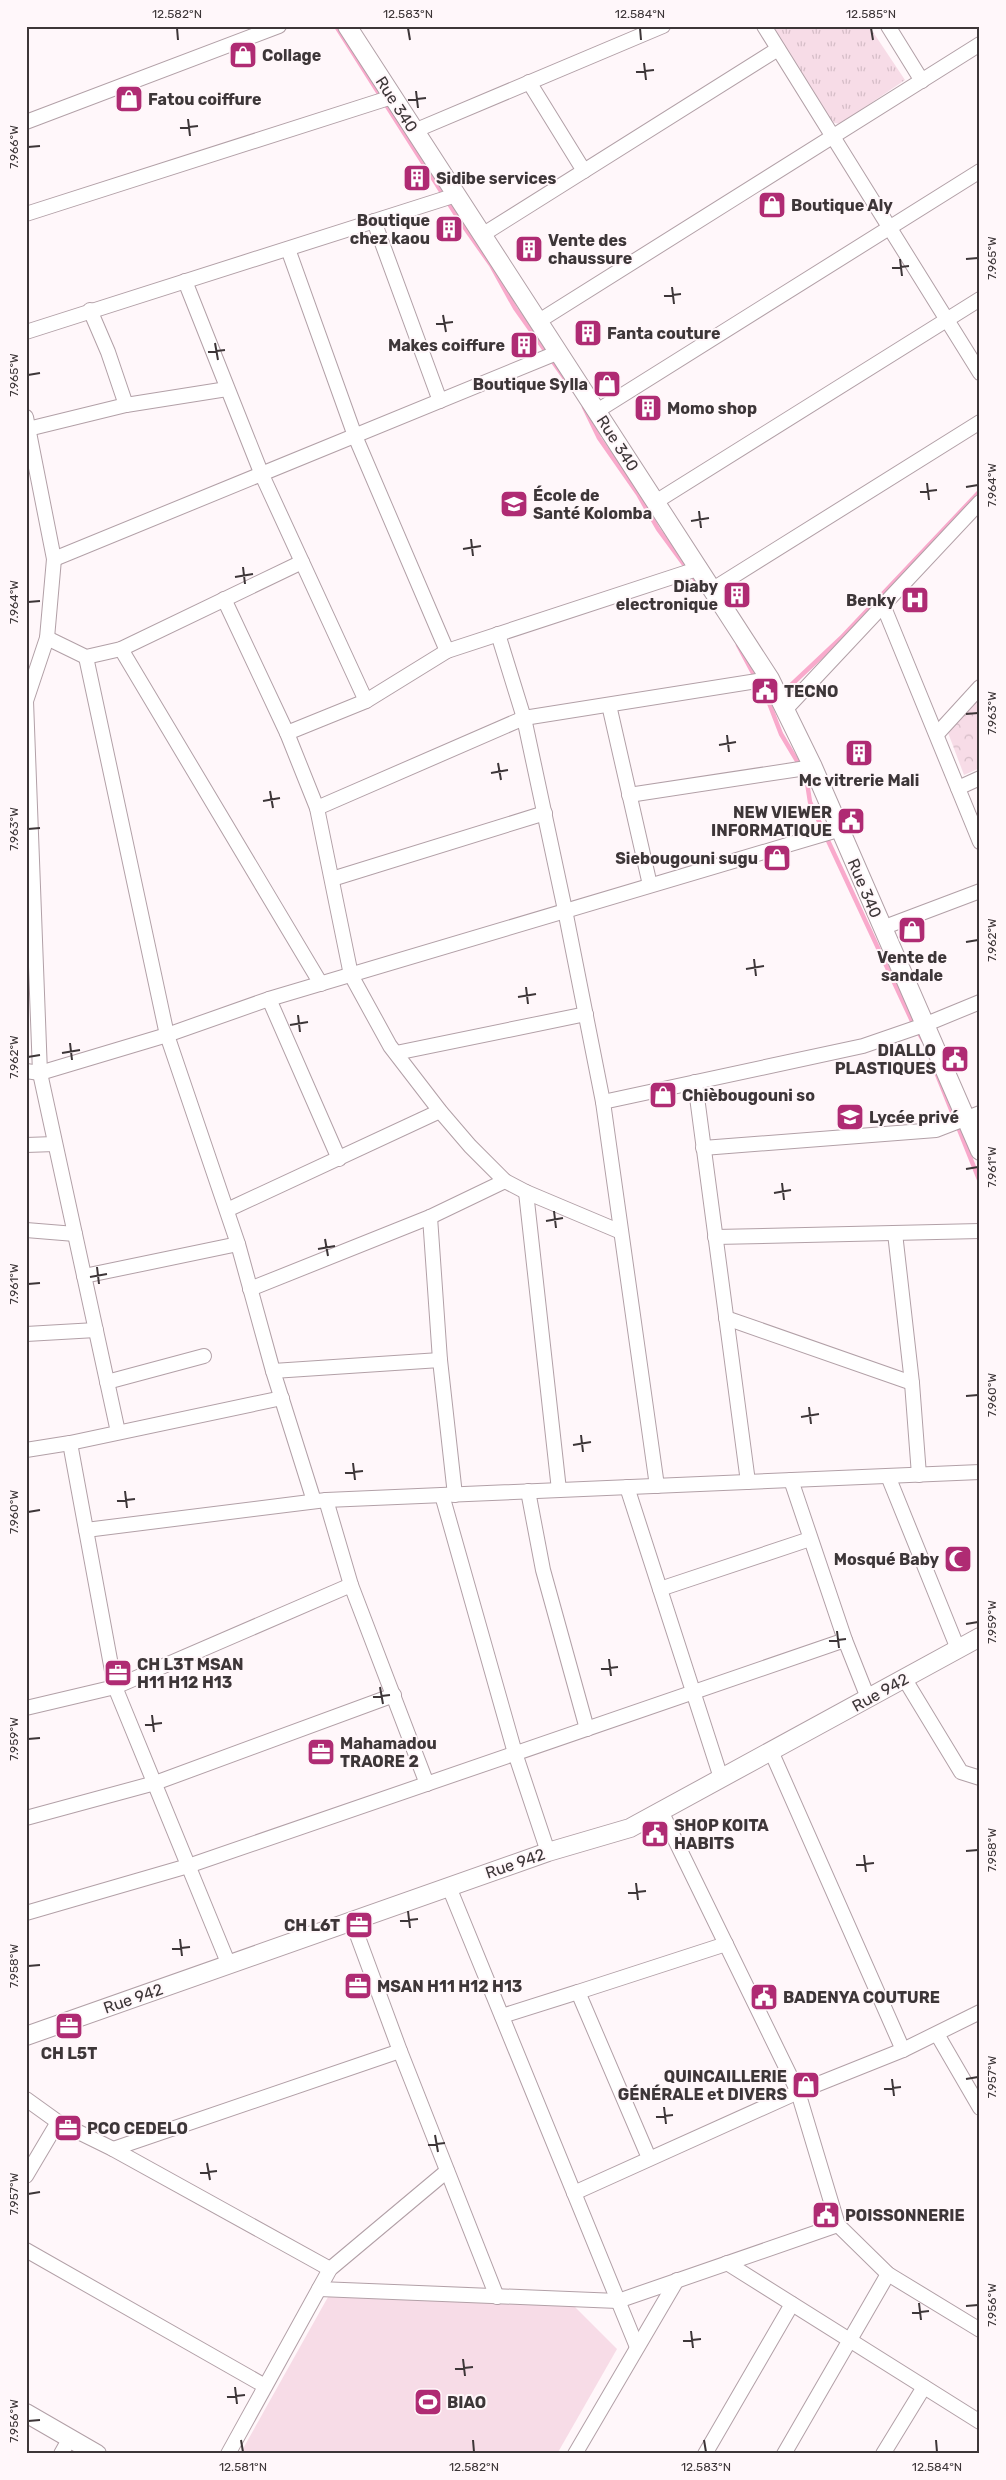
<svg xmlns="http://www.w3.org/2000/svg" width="1006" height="2480" viewBox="0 0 1006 2480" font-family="Rubik,sans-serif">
  <defs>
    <pattern id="grass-tufts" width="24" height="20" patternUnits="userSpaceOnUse" patternTransform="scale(1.25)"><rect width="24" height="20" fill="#f7dce7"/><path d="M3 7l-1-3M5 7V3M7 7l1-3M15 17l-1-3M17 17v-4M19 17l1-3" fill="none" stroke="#d5bdc7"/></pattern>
    <pattern id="forest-crowns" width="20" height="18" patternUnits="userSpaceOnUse" patternTransform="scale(1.25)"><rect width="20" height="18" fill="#f7dce7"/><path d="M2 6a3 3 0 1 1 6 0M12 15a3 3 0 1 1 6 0" fill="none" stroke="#d5bdc7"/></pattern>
  </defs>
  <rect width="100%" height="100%" fill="#fff7fa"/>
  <!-- grass -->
  <path fill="url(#grass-tufts)" d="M 770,26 L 869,26 L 905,80 L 840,124 L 830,122 Z"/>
  <!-- forest -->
  <path fill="url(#forest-crowns)" d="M 980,693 L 980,768 L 964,775 L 947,730 Z"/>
  <!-- pitch -->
  <path fill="#f7dce7" d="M 328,2297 L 573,2305 L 617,2349 L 557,2454 L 240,2454 Z"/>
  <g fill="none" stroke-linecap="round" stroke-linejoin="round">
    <!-- stream -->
    <g stroke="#f9aacc" stroke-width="4.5">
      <path d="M 336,26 L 460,221 L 491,265 L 515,308 L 573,390"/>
      <path d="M 584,407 L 599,438 L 638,494 L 658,529 L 702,589"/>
      <path d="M 738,645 L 769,703 L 781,734 L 806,776 L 810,802 L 912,1021 L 923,1040"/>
      <path d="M 790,686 L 841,638 L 980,491"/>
      <path d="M 936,1072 L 980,1182"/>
    </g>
    <defs>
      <g id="minor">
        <path d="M 764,26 L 980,373"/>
        <path d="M 888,26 L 922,81"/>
        <path d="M 529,82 L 584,171"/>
        <path d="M 26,122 L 279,26"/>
        <path d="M 414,131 L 663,26"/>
        <path d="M 26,214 L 392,97"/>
        <path d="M 374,221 L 440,401"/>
        <path d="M 482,235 L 778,49"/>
        <path d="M 288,249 L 355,436 L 447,651"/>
        <path d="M 185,281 L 262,475 L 366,701"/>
        <path d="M 90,310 L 108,352 L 126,405"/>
        <path d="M 539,321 L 980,44"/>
        <path d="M 26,332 L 456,195"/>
        <path d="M 597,411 L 980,171"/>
        <path d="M 26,417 L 54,559 L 47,638 L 26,701 L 40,1073 L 118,1432"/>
        <path d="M 28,429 L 126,405 L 227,389"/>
        <path d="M 657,501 L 980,299"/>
        <path d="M 54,559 L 559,352"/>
        <path d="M 713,589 L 980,422"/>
        <path d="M 224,599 L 287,733 L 317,808 L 351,975 L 390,1046 L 440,1111 L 470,1146 L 505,1181 L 526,1192 L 621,1232"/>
        <path d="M 883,605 L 980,842"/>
        <path d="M 498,634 L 524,718 L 565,910 L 603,1102 L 657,1486"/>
        <path d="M 47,638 L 86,657 L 121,649 L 302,562"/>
        <path d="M 121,649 L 321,984"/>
        <path d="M 86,657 L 167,1035 L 238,1244 L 273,1371 L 314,1501"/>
        <path d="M 609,705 L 650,885"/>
        <path d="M 785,710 L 980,502"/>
        <path d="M 287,733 L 366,701 L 447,651 L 700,568"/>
        <path d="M 937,734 L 980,687"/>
        <path d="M 958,788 L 980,778"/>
        <path d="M 629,795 L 813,767"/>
        <path d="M 317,808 L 524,718 L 770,679"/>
        <path d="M 332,879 L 545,813"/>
        <path d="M 882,928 L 980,891"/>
        <path d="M 269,999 L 339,1159"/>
        <path d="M 396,1053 L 586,1014"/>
        <path d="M 26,1071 L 40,1073 L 167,1035 L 269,999 L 841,829"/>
        <path d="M 695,1082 L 748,1482"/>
        <path d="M 603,1102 L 863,1046 L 924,1025 L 980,1002"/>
        <path d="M 26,1145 L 55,1144"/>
        <path d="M 703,1148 L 936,1130 L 980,1113"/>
        <path d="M 526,1192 L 559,1490"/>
        <path d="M 227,1210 L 440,1111"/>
        <path d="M 430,1217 L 440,1360 L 455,1495"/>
        <path d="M 26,1230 L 75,1234"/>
        <path d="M 895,1233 L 912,1383 L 919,1475"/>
        <path d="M 715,1237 L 980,1231"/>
        <path d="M 84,1276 L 238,1244"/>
        <path d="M 250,1289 L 430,1217 L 505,1181"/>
        <path d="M 726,1318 L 912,1383"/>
        <path d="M 26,1334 L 96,1330"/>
        <path d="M 273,1371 L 440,1360"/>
        <path d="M 107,1382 L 204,1356"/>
        <path d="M 70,1443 L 115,1687 L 229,1965"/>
        <path d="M 26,1450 L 70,1443 L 282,1398"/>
        <path d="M 888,1476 L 958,1649"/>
        <path d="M 791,1480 L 845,1640 L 868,1698"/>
        <path d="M 627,1487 L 721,1778"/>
        <path d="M 528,1491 L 543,1570 L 587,1729"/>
        <path d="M 442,1495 L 515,1753 L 548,1852"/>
        <path d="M 326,1500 L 351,1585 L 427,1784"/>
        <path d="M 86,1530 L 326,1500 L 980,1472"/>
        <path d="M 660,1589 L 810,1539"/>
        <path d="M 904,1678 L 961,1772 L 980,1778"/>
        <path d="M 26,1708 L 115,1687 L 351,1585"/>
        <path d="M 771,1751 L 903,2050"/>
        <path d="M 661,1811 L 798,2092 L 838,2225 L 888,2274 L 980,2330"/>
        <path d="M 26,1818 L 155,1783 L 394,1695"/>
        <path d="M 449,1887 L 637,2347"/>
        <path d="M 26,1913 L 188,1866 L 845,1640"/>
        <path d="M 352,1921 L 400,2051 L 497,2297"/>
        <path d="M 578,1992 L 726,1944"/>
        <path d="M 502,2016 L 578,1992 L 649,2158"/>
        <path d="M 937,2034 L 980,2108"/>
        <path d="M 26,2099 L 58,2122 L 113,2149 L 330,2269"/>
        <path d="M 113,2149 L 400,2051"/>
        <path d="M 26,2176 L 58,2122"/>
        <path d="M 574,2193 L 798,2092 L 903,2050 L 980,2012"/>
        <path d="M 26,2250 L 265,2386"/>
        <path d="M 727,2263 L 980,2422"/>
        <path d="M 319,2289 L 618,2301 L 838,2225"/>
        <path d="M 61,2454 L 70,2438"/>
        <path d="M 228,2454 L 330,2269 L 447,2171"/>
        <path d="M 575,2454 L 677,2280"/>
        <path d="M 705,2454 L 792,2304"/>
        <path d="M 784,2454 L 888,2274"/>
        <path d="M 883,2454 L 924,2387"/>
      </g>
      <g id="tertiary">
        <path d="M 347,26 L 770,679 L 813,767 L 980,1151"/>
        <path d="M 26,2036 L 548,1852 L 630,1828 L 980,1637"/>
        <path d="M 26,2413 L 97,2454"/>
      </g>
    </defs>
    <!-- minor casing -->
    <use href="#minor" stroke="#b2a0a7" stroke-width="16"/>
    <!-- tertiary casing -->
    <use href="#tertiary" stroke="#b2a0a7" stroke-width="20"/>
    <!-- minor -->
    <use href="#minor" stroke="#fff" stroke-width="14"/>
    <!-- tertiary -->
    <use href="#tertiary" stroke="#fff" stroke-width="18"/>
  </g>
  <!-- ticks -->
  <path fill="none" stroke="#3d3638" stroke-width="2" d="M 177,28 L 178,40M 408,28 L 410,40M 640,28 L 641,40M 871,28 L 873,40M 644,63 L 646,80M 636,72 L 654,70M 416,91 L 418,108M 408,100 L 426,98M 188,119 L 190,136M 180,128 L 198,126M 28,147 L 40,146M 900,259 L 902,276M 966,259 L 978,258M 892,268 L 909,266M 672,287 L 674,304M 664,296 L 681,294M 443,315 L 446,332M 436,324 L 453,322M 215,343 L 218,360M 208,352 L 225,350M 28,375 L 40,373M 927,483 L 929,500M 966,487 L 978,485M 920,492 L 937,490M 699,511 L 701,528M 691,521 L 709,518M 471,539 L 473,556M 463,549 L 481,546M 243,567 L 245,584M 235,577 L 253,574M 28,602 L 40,601M 966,714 L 978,713M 727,735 L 729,752M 719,745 L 736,742M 498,763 L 501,780M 491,773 L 508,770M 270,791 L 273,808M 263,801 L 280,798M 28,829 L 40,828M 966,942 L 978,940M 754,959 L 756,976M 746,969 L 764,966M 526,987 L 528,1004M 518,997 L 536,994M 298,1015 L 300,1032M 290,1025 L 308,1022M 70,1043 L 72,1060M 62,1053 L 80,1050M 28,1057 L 40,1055M 966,1169 L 978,1167M 782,1183 L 784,1200M 774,1193 L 791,1190M 554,1211 L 556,1228M 546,1221 L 563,1218M 325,1239 L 328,1256M 318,1249 L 335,1246M 97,1267 L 99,1284M 90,1277 L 107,1274M 28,1284 L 40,1283M 966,1396 L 978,1395M 809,1407 L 811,1424M 801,1417 L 819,1414M 581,1435 L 583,1452M 573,1445 L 591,1442M 353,1463 L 355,1480M 345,1473 L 363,1471M 125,1491 L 127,1508M 117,1501 L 135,1499M 28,1512 L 40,1510M 966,1624 L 978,1622M 837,1631 L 839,1648M 829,1641 L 846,1639M 609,1659 L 611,1676M 601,1669 L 618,1667M 380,1687 L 383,1704M 373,1697 L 390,1695M 152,1715 L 154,1732M 145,1725 L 162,1723M 28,1739 L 40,1738M 966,1851 L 978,1850M 864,1855 L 866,1872M 856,1865 L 874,1863M 636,1883 L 638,1900M 628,1893 L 646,1891M 408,1911 L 410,1928M 400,1921 L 418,1919M 180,1939 L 182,1956M 172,1949 L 190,1947M 28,1966 L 40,1965M 892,2079 L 894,2096M 966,2079 L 978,2077M 884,2089 L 901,2087M 664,2107 L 666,2124M 656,2117 L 673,2115M 435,2135 L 438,2152M 428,2145 L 445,2143M 207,2163 L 210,2180M 200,2173 L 217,2171M 28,2194 L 40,2192M 919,2303 L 921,2320M 966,2306 L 978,2305M 912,2313 L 929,2311M 691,2331 L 693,2348M 683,2341 L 701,2339M 463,2359 L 465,2376M 455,2369 L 473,2367M 235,2387 L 237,2404M 227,2397 L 245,2395M 28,2421 L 40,2420M 241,2440 L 243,2452M 473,2440 L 474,2452M 704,2440 L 706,2452M 936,2440 L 937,2452"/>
  <!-- icons -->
  <defs>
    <symbol id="shop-square" viewBox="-11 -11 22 22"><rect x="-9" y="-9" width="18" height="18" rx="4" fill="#af2b73" stroke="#fff7fa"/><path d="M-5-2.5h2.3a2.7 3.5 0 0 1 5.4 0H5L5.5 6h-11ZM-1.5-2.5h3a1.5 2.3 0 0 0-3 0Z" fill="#fff"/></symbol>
    <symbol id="building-square" viewBox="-11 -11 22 22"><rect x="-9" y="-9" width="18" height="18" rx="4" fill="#af2b73" stroke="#fff7fa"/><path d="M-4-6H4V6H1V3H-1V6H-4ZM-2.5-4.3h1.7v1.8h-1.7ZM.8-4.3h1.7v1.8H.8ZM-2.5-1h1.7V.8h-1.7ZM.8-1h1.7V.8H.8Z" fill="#fff"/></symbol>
    <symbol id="school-square" viewBox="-11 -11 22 22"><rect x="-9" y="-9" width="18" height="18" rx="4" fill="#af2b73" stroke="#fff7fa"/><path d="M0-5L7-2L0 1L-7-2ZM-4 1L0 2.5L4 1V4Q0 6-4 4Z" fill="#fff"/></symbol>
    <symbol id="hospital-square" viewBox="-11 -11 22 22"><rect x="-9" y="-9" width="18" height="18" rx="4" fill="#af2b73" stroke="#fff7fa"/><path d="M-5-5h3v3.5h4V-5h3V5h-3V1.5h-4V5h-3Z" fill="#fff"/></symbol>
    <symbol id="civic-square" viewBox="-11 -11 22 22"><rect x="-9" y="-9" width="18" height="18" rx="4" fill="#af2b73" stroke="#fff7fa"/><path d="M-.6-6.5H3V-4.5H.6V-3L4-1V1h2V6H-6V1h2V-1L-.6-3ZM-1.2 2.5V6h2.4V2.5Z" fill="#fff"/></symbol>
    <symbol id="mosque-square" viewBox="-11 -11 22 22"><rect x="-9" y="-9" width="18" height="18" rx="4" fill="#af2b73" stroke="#fff7fa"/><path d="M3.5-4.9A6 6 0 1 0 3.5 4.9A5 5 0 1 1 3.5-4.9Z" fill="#fff"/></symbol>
    <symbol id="office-square" viewBox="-11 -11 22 22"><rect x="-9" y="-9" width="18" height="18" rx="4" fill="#af2b73" stroke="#fff7fa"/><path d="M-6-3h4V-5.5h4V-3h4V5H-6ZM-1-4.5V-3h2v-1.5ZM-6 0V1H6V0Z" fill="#fff"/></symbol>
    <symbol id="stadium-square" viewBox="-11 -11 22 22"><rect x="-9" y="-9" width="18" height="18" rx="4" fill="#af2b73" stroke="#fff7fa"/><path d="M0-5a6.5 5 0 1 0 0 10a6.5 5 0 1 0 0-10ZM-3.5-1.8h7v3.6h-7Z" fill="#fff"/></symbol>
  </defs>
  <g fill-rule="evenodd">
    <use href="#shop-square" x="227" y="39" width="32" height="32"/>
    <use href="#shop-square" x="113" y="83" width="32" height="32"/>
    <use href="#building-square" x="401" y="162" width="32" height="32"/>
    <use href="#shop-square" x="756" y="189" width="32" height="32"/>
    <use href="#building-square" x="433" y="213" width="32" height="32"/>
    <use href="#building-square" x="513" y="233" width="32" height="32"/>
    <use href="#building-square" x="572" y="317" width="32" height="32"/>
    <use href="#building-square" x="508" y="329" width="32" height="32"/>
    <use href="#shop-square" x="591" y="368" width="32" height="32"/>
    <use href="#building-square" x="632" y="392" width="32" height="32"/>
    <use href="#school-square" x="498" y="488" width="32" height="32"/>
    <use href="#building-square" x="721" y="579" width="32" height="32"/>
    <use href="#hospital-square" x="899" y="584" width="32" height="32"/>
    <use href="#civic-square" x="749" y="675" width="32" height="32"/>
    <use href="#building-square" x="843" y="737" width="32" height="32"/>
    <use href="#civic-square" x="835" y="805" width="32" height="32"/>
    <use href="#shop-square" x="761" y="842" width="32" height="32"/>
    <use href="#shop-square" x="896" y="914" width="32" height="32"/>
    <use href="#civic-square" x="939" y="1043" width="32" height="32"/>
    <use href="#shop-square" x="647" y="1079" width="32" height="32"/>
    <use href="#school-square" x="834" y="1101" width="32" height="32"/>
    <use href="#mosque-square" x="942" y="1543" width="32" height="32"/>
    <use href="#office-square" x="102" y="1657" width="32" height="32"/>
    <use href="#office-square" x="305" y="1736" width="32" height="32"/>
    <use href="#civic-square" x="639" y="1818" width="32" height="32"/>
    <use href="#office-square" x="343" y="1909" width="32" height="32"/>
    <use href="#office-square" x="342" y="1970" width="32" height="32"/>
    <use href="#civic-square" x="748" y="1981" width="32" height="32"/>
    <use href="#office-square" x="53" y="2010" width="32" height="32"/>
    <use href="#shop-square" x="790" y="2069" width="32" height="32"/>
    <use href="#office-square" x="52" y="2112" width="32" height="32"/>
    <use href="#civic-square" x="810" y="2199" width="32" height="32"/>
    <use href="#stadium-square" x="412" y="2386" width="32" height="32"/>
  </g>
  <g text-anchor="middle" stroke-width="4" stroke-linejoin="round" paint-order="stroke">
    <!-- poi labels -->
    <g font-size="16" font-weight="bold" fill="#3d3638" stroke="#fff7fa" text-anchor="start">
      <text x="262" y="61">Collage</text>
      <text x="148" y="105">Fatou coiffure</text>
      <text x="436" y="184">Sidibe services</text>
      <text x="791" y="211">Boutique Aly</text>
      <text x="430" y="226" text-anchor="end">Boutique<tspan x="430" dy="18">chez kaou</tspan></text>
      <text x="548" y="246">Vente des<tspan x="548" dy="18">chaussure</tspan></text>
      <text x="607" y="339">Fanta couture</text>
      <text x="505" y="351" text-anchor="end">Makes coiffure</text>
      <text x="588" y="390" text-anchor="end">Boutique Sylla</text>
      <text x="667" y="414">Momo shop</text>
      <text x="533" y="501">École de<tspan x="533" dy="18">Santé Kolomba</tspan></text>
      <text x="718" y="592" text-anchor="end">Diaby<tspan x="718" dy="18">electronique</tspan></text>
      <text x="896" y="606" text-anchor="end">Benky</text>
      <text x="784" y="697">TECNO</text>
      <text x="859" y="786" text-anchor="middle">Mc vitrerie Mali</text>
      <text x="832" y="818" text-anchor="end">NEW VIEWER<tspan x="832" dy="18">INFORMATIQUE</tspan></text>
      <text x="758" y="864" text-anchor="end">Siebougouni sugu</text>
      <text x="912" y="963" text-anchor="middle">Vente de<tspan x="912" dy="18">sandale</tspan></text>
      <text x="936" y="1056" text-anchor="end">DIALLO<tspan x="936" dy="18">PLASTIQUES</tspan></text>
      <text x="682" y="1101">Chièbougouni so</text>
      <text x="869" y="1123">Lycée privé</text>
      <text x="939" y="1565" text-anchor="end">Mosqué Baby</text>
      <text x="137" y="1670">CH L3T MSAN<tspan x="137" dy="18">H11 H12 H13</tspan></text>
      <text x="340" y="1749">Mahamadou<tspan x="340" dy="18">TRAORE 2</tspan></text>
      <text x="674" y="1831">SHOP KOITA<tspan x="674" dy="18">HABITS</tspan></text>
      <text x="340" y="1931" text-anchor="end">CH L6T</text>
      <text x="377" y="1992">MSAN H11 H12 H13</text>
      <text x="783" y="2003">BADENYA COUTURE</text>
      <text x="69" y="2059" text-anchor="middle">CH L5T</text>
      <text x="787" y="2082" text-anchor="end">QUINCAILLERIE<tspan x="787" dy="18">GÉNÉRALE et DIVERS</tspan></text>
      <text x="87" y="2134">PCO CEDELO</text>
      <text x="845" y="2221">POISSONNERIE</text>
      <text x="447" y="2408">BIAO</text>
    </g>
    <!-- street labels -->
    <g font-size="16" fill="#3d3638" stroke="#fff7fa">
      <text transform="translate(397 104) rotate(57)" y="6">Rue 340</text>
      <text transform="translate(618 443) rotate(57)" y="6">Rue 340</text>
      <text transform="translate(865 888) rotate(67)" y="6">Rue 340</text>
      <text transform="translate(880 1692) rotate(-29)" y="6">Rue 942</text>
      <text transform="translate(515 1863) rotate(-19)" y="6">Rue 942</text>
      <text transform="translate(133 1998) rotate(-19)" y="6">Rue 942</text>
    </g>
  </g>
  <!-- border -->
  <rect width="1006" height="2480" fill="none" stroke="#fff7fa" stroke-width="55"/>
  <rect x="28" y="28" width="950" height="2424" fill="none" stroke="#3d3638" stroke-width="2"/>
  <g font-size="12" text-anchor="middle" fill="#3d3638">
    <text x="177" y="18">12.582°N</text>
    <text x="408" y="18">12.583°N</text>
    <text x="640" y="18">12.584°N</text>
    <text x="871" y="18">12.585°N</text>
    <text transform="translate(14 147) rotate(-90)" y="4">7.966°W</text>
    <text transform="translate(992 258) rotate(-90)" y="4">7.965°W</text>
    <text transform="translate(14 375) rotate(-90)" y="4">7.965°W</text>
    <text transform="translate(992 485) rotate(-90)" y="4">7.964°W</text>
    <text transform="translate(14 602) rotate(-90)" y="4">7.964°W</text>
    <text transform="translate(992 713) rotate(-90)" y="4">7.963°W</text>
    <text transform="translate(14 829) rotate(-90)" y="4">7.963°W</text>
    <text transform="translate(992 940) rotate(-90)" y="4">7.962°W</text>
    <text transform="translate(14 1057) rotate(-90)" y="4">7.962°W</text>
    <text transform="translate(992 1167) rotate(-90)" y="4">7.961°W</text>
    <text transform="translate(14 1284) rotate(-90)" y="4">7.961°W</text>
    <text transform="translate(992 1395) rotate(-90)" y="4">7.960°W</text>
    <text transform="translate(14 1512) rotate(-90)" y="4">7.960°W</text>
    <text transform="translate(992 1622) rotate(-90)" y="4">7.959°W</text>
    <text transform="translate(14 1739) rotate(-90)" y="4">7.959°W</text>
    <text transform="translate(992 1850) rotate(-90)" y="4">7.958°W</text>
    <text transform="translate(14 1966) rotate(-90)" y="4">7.958°W</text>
    <text transform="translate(992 2077) rotate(-90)" y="4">7.957°W</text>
    <text transform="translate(14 2194) rotate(-90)" y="4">7.957°W</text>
    <text transform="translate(992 2305) rotate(-90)" y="4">7.956°W</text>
    <text transform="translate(14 2421) rotate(-90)" y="4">7.956°W</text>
    <text x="243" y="2471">12.581°N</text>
    <text x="474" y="2471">12.582°N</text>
    <text x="706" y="2471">12.583°N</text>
    <text x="937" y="2471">12.584°N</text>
  </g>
</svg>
